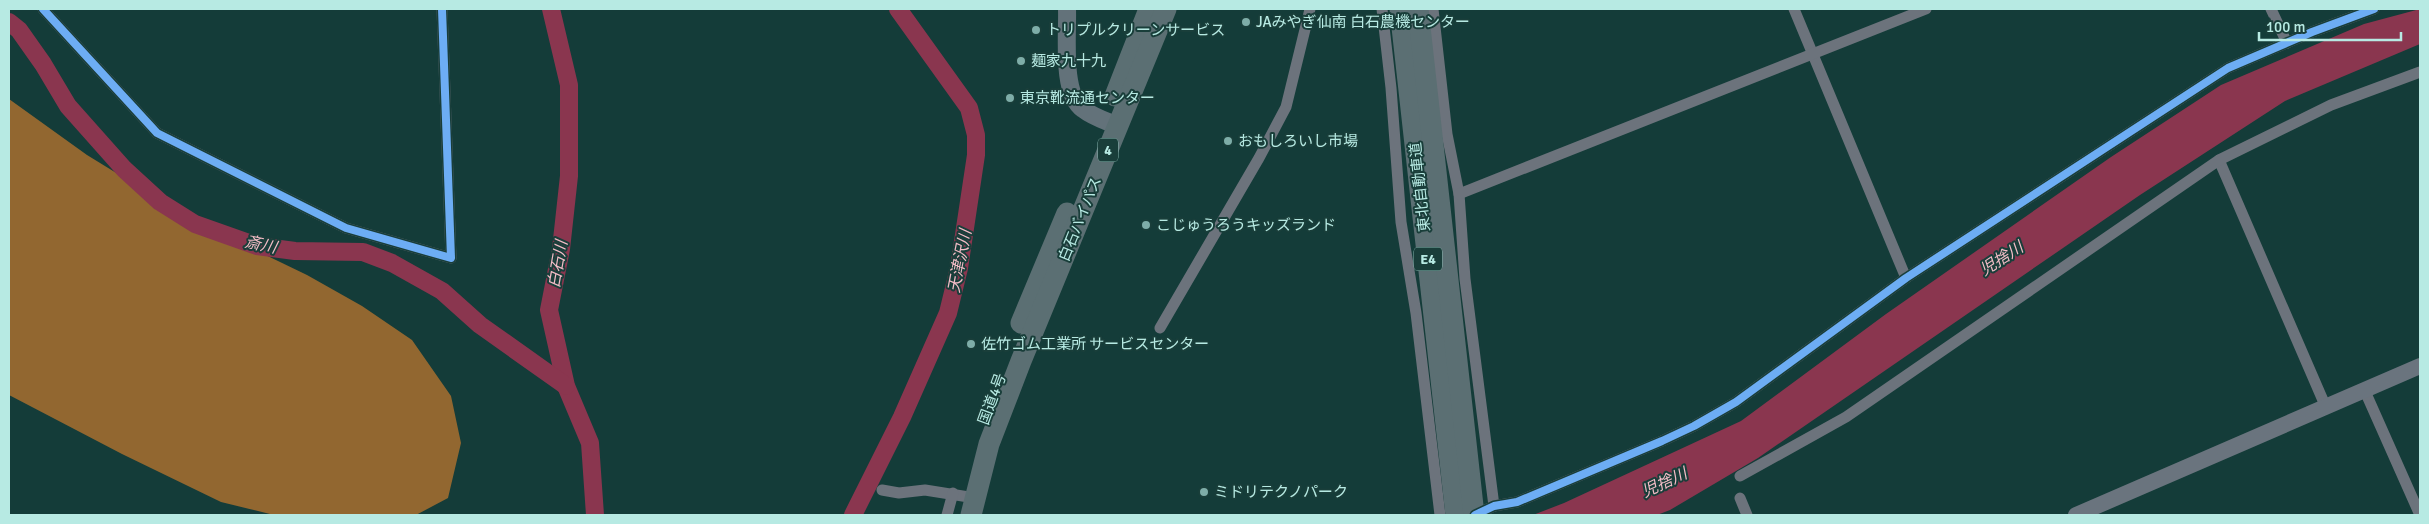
<svg xmlns="http://www.w3.org/2000/svg" width="2429" height="524" viewBox="0 0 2429 524" font-family="Signika,'Noto Sans JP',sans-serif">
  <rect width="100%" height="100%" fill="#143c39"/>
  <!-- forest -->
  <path fill="#926730" d="M 9,99 L 87,155 L 193,220 L 307,275 L 362,306 L 412,340 L 451,396 L 461,443 L 448,498 L 416,515 L 274,515 L 221,502 L 122,454 L 9,395 Z"/>
  <!-- water -->
  <path fill="#8a364f" d="M 2420,9 L 2420,44 L 2285,101 L 2140,195 L 1758,458 L 1670,510 L 1657,515 L 1533,515 L 1564,503 L 1741,421 L 1886,314 L 2111,157 L 2221,85 L 2364,24 Z"/>
  <g fill="none" stroke-linecap="round" stroke-linejoin="round">
    <!-- river -->
    <g stroke="#8a364f" stroke-width="18">
      <path d="M 551,9 L 569,85 L 569,176 L 561,249 L 549,310 L 566,386 L 590,443 L 595,515"/>
      <path d="M 9,22 L 19,30 L 43,64 L 68,106 L 124,169 L 160,202 L 195,224 L 257,246 L 295,251 L 363,252 L 392,263 L 442,291 L 480,325 L 566,386"/>
      <path d="M 853,515 L 902,417 L 948,313 L 959,268 L 976,155 L 976,135 L 969,108 L 898,9"/>
    </g>
    <!-- street -->
    <g stroke="#6c737c" stroke-width="11">
      <path d="M 43,9 L 157,133 L 346,228 L 451,258 L 442,9"/>
      <path d="M 1382,9 L 1391,88 L 1401,222 L 1416,313 L 1440,515"/>
      <path d="M 1433,9 L 1447,134 L 1459,194 L 1465,279 L 1494,506"/>
      <path d="M 1794,9 L 1906,278"/>
      <path d="M 2271,9 L 2287,43"/>
      <path d="M 2219,160 L 2325,405"/>
      <path d="M 1459,194 L 1926,9"/>
      <path d="M 1160,328 L 1259,158 L 1286,107 L 1310,9"/>
      <path d="M 2364,389 L 2420,515"/>
      <path d="M 1740,476 L 1846,417 L 2219,160 L 2331,105 L 2420,72"/>
      <path d="M 882,490 L 899,493 L 925,490 L 975,498"/>
      <path d="M 1740,498 L 1747,515"/>
      <path d="M 947,515 L 953,493"/>
      <path d="M 1475,515 L 1494,506 L 1517,502 L 1662,441 L 1694,426 L 1736,402 L 1906,278 L 2228,68 L 2312,32 L 2374,9"/>
    </g>
    <!-- secondary -->
    <path stroke="#6a747e" stroke-width="16" d="M 2076,515 L 2420,366"/>
    <!-- primary -->
    <path stroke="#63727a" stroke-width="18" d="M 1067,9 C 1068,34 1061,94 1083,109 C 1093,117 1106,121 1118,126"/>
    <!-- highway -->
    <g stroke="#5b6f73" stroke-width="21">
      <path d="M 1400,9 L 1456,515"/>
      <path d="M 1418,9 L 1474,515"/>
      <path d="M 1115,96 L 1149,9"/>
      <path d="M 1021,323 L 1067,213"/>
      <path d="M 971,515 L 989,444 L 1021,361 L 1166,9"/>
    </g>
    <defs>
      <g id="cycleway">
        <path d="M 43,9 L 157,133 L 346,228 L 451,258 L 442,9"/>
        <path d="M 1475,515 L 1494,506 L 1517,502 L 1662,441 L 1694,426 L 1736,402 L 1906,278 L 2228,68 L 2312,32 L 2374,9"/>
      </g>
    </defs>
    <!-- cycleway casing -->
    <use href="#cycleway" stroke="#193e3a" stroke-width="11"/>
    <!-- cycleway -->
    <use href="#cycleway" stroke="#6dadf4" stroke-width="8"/>
  </g>
  <!-- markers -->
  <g fill="#7eada8" stroke="#193e3a" stroke-width="2">
    <circle cx="1246" cy="22" r="5"/>
    <circle cx="1036" cy="30" r="5"/>
    <circle cx="1021" cy="61" r="5"/>
    <circle cx="1010" cy="98" r="5"/>
    <circle cx="1228" cy="141" r="5"/>
    <circle cx="1146" cy="225" r="5"/>
    <circle cx="971" cy="344" r="5"/>
    <circle cx="1204" cy="492" r="5"/>
  </g>
  <g text-anchor="middle" stroke-width="4" stroke-linejoin="round" paint-order="stroke">
    <!-- shield labels -->
    <g fill="#193e3a" stroke="#88b6b0" stroke-width="1">
      <rect x="1098" y="138.5" width="20" height="23" rx="4"/>
      <rect x="1414" y="247.5" width="28" height="23" rx="4"/>
    </g>
    <g font-size="14" font-weight="bold" fill="#b7eae3">
      <text x="1108" y="155">4</text>
      <text x="1428" y="264">E4</text>
    </g>
    <!-- poi labels -->
    <g font-size="15" fill="#b7eae3" stroke="#193e3a" text-anchor="start">
      <text x="1256" y="27">JAみやぎ仙南 白石農機センター</text>
      <text x="1046" y="35">トリプルクリーンサービス</text>
      <text x="1031" y="66">麺家九十九</text>
      <text x="1020" y="103">東京靴流通センター</text>
      <text x="1238" y="146">おもしろいし市場</text>
      <text x="1156" y="230">こじゅうろうキッズランド</text>
      <text x="981" y="349">佐竹ゴム工業所 サービスセンター</text>
      <text x="1214" y="497">ミドリテクノパーク</text>
    </g>
    <!-- street labels -->
    <g font-size="15" fill="#b7eae3" stroke="#193e3a">
      <text transform="translate(1420 187) rotate(-96)" y="5">東北自動車道</text>
      <text transform="translate(1080 219) rotate(-68)" y="5">白石バイパス</text>
      <text transform="translate(992 399) rotate(-70)" y="5">国道4号</text>
    </g>
    <!-- water labels -->
    <g font-size="16" font-style="italic" fill="#f4bdc7" stroke="#193e3a">
      <text transform="translate(261 244) rotate(12)" y="6">斎川</text>
      <text transform="translate(2001 258) rotate(-33)" y="6">児捨川</text>
      <text transform="translate(959 261) rotate(-79)" y="6">天津沢川</text>
      <text transform="translate(557 264) rotate(-80)" y="6">白石川</text>
      <text transform="translate(1664 482) rotate(-25)" y="6">児捨川</text>
    </g>
  </g>
  <!-- border -->
  <rect width="2429" height="524" fill="none" stroke="#b7eae3" stroke-width="20"/>
  <!-- scale -->
  <path d="M2259 32v8h142v-8" fill="none" stroke="#b7eae3" stroke-width="2.5"/>
  <text x="2266" y="32" font-size="15" fill="#b7eae3" stroke="#193e3a" stroke-width="4" paint-order="stroke">100 m</text>
</svg>
